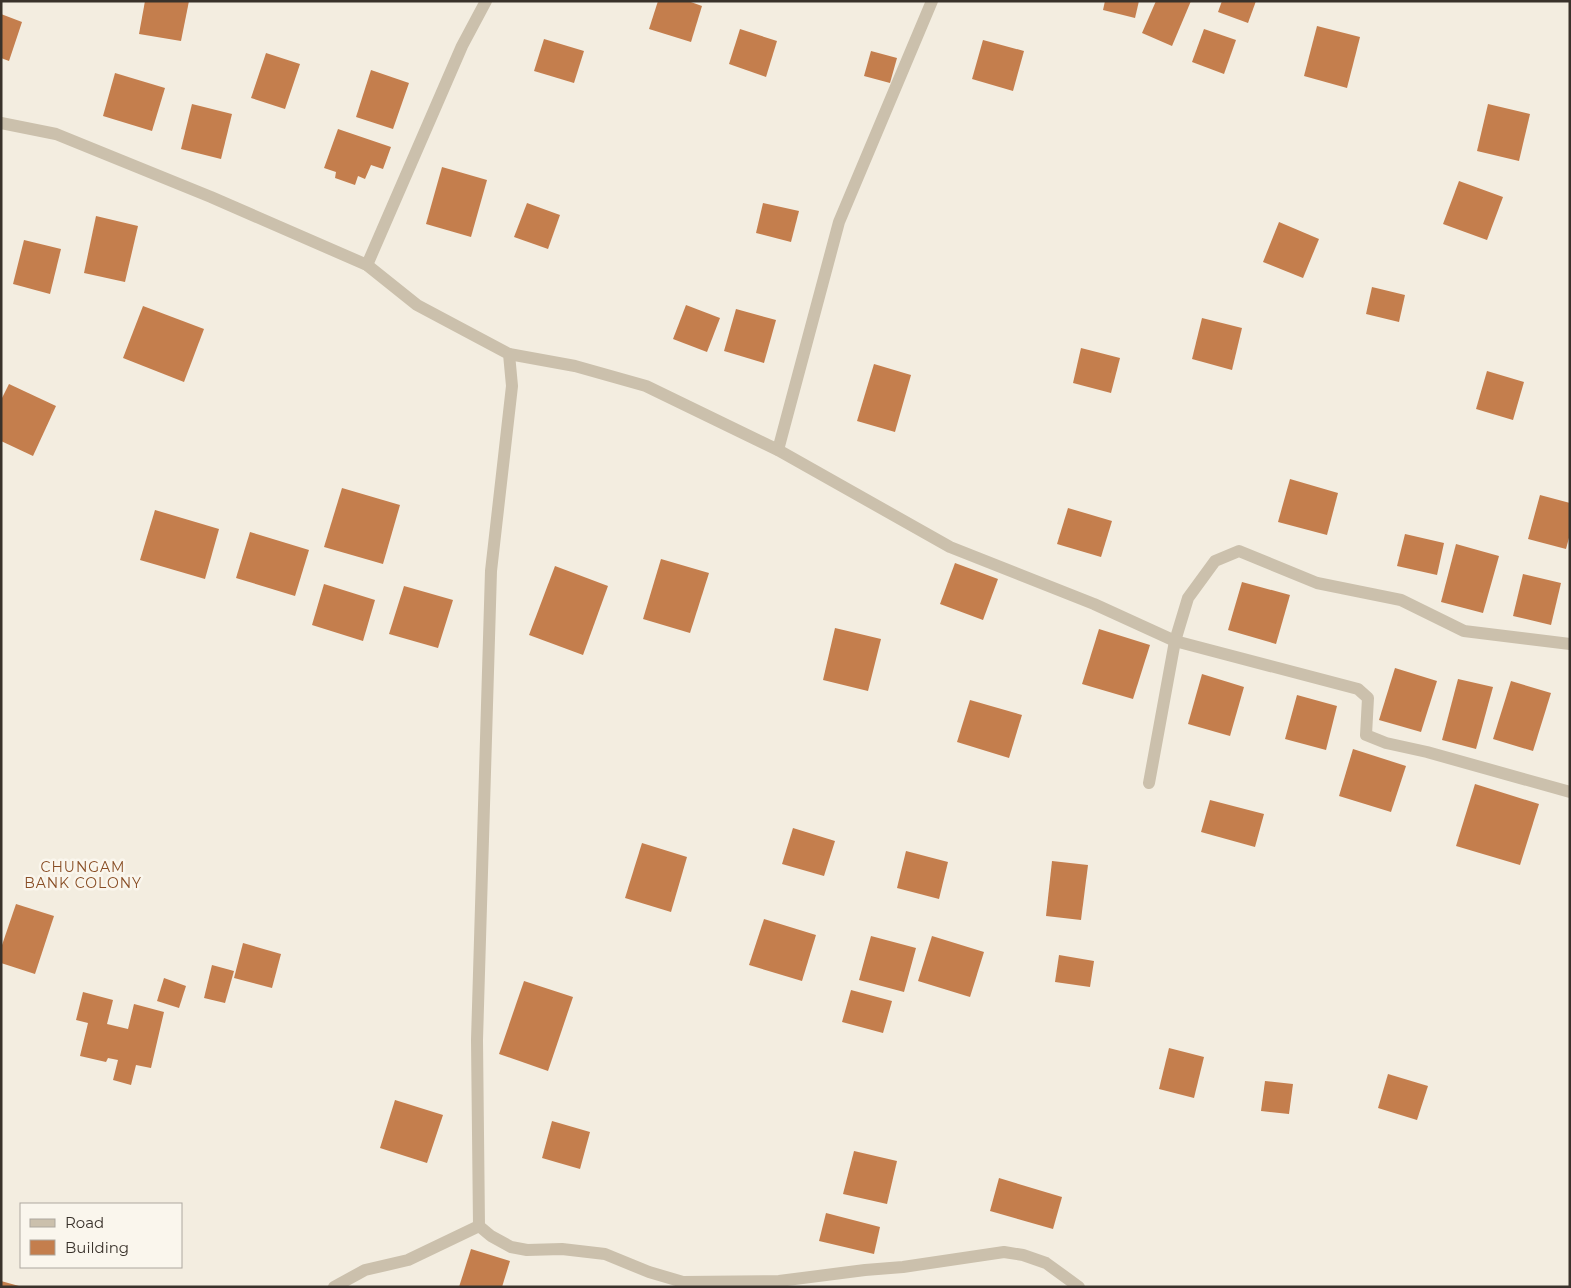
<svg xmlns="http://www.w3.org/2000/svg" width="1571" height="1288" viewBox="0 0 1571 1288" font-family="Montserrat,sans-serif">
  <rect width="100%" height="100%" fill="#f3ede0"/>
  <!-- building -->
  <g fill="#c47e4d">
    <path d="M 145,1 L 189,1 L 181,41 L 139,34 Z"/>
    <path d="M 658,1 L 688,1 L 702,6 L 691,42 L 649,29 Z"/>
    <path d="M 1105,1 L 1139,1 L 1135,18 L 1103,10 Z"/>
    <path d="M 1156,1 L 1191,1 L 1172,46 L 1142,33 Z"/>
    <path d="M 1222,1 L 1256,1 L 1248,23 L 1218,12 Z"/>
    <path d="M 1,14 L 22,22 L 9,61 L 1,58 Z"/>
    <path d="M 1317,26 L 1360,37 L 1347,88 L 1304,76 Z"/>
    <path d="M 740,29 L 777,41 L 766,77 L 729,64 Z"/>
    <path d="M 1204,29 L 1236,40 L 1224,74 L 1192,62 Z"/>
    <path d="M 544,39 L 584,51 L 574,83 L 534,71 Z"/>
    <path d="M 983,40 L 1024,51 L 1013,91 L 972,79 Z"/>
    <path d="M 871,51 L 897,58 L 890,83 L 864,76 Z"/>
    <path d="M 266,53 L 300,64 L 285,109 L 251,98 Z"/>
    <path d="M 371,70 L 409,83 L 393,129 L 356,117 Z"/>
    <path d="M 115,73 L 165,88 L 152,131 L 103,116 Z"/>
    <path d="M 192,104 L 232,114 L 221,159 L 181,149 Z"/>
    <path d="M 1488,104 L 1530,114 L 1519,161 L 1477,151 Z"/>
    <path d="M 338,129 L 391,147 L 383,169 L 371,165 L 365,179 L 358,176 L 355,185 L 335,178 L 336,172 L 324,168 Z"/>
    <path d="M 442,167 L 487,180 L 471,237 L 426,224 Z"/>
    <path d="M 1459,181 L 1503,197 L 1487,240 L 1443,224 Z"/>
    <path d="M 527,203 L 560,215 L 548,249 L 514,237 Z"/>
    <path d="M 763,203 L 799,211 L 791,242 L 756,233 Z"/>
    <path d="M 96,216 L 138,226 L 125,282 L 84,273 Z"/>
    <path d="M 1279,222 L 1319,239 L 1303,278 L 1263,262 Z"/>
    <path d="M 24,240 L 61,249 L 50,294 L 13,284 Z"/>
    <path d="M 1372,287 L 1405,295 L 1399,322 L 1366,314 Z"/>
    <path d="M 686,305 L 720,318 L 707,352 L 673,339 Z"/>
    <path d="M 143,306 L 204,329 L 184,382 L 123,358 Z"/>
    <path d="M 736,309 L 776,320 L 764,363 L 724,351 Z"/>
    <path d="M 1202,318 L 1242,328 L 1232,370 L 1192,359 Z"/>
    <path d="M 1081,348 L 1120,358 L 1111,393 L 1073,383 Z"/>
    <path d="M 874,364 L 911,375 L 895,432 L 857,421 Z"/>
    <path d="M 1487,371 L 1524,382 L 1513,420 L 1476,409 Z"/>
    <path d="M 9,384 L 56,406 L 33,456 L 1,441 L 1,400 Z"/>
    <path d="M 1290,479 L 1338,493 L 1327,535 L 1278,522 Z"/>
    <path d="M 342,488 L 400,505 L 383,564 L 324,547 Z"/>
    <path d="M 1540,495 L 1570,503 L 1570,534 L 1566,549 L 1528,539 Z"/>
    <path d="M 1068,508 L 1112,521 L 1101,557 L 1057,544 Z"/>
    <path d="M 155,510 L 219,529 L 205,579 L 140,560 Z"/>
    <path d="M 250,532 L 309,550 L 295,596 L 236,578 Z"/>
    <path d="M 1405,534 L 1444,543 L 1437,575 L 1397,566 Z"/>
    <path d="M 1456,544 L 1499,556 L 1483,613 L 1441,602 Z"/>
    <path d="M 661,559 L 709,573 L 690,633 L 643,619 Z"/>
    <path d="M 955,563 L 998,579 L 983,620 L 940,604 Z"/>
    <path d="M 555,566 L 608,586 L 583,655 L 529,635 Z"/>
    <path d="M 1523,574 L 1561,583 L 1551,625 L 1513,616 Z"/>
    <path d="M 1242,582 L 1290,595 L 1276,644 L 1228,630 Z"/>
    <path d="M 324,584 L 375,600 L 363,641 L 312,625 Z"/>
    <path d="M 404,586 L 453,600 L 438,648 L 389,634 Z"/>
    <path d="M 835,628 L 881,639 L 868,691 L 823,680 Z"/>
    <path d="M 1099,629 L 1150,645 L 1133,699 L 1082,684 Z"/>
    <path d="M 1395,668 L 1437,681 L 1421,732 L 1379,720 Z"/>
    <path d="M 1202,674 L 1244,687 L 1230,736 L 1188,724 Z"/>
    <path d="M 1458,679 L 1493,687 L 1476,749 L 1442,740 Z"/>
    <path d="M 1511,681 L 1551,693 L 1533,751 L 1493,739 Z"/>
    <path d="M 1297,695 L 1337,706 L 1326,750 L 1285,739 Z"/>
    <path d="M 970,700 L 1022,715 L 1009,758 L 957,742 Z"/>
    <path d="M 1353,749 L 1406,766 L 1391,812 L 1339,796 Z"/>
    <path d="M 1475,784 L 1539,804 L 1520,865 L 1456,846 Z"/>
    <path d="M 1210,800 L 1264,814 L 1255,847 L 1201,832 Z"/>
    <path d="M 793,828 L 835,841 L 824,876 L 782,864 Z"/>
    <path d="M 642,843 L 687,857 L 671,912 L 625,898 Z"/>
    <path d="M 906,851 L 948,862 L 939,899 L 897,888 Z"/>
    <path d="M 1052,861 L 1088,865 L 1081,920 L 1046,916 Z"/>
    <path d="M 16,904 L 54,916 L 35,974 L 1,963 L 1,948 Z"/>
    <path d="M 764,919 L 816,935 L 802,981 L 749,965 Z"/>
    <path d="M 871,936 L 916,948 L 904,992 L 859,980 Z"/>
    <path d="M 932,936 L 984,952 L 970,997 L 918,981 Z"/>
    <path d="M 243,943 L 281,954 L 272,988 L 234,978 Z"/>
    <path d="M 1059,955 L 1094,961 L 1090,987 L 1055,982 Z"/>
    <path d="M 212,965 L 234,971 L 225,1003 L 204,998 Z"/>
    <path d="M 164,978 L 186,986 L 179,1008 L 157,1001 Z"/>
    <path d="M 524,981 L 573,997 L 548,1071 L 499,1054 Z"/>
    <path d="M 851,990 L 892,1001 L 883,1033 L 842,1022 Z"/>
    <path d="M 83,992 L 113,1000 L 107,1024 L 128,1029 L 134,1004 L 164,1012 L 151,1068 L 136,1065 L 131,1085 L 113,1080 L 118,1060 L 108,1058 L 106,1062 L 80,1056 L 88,1023 L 76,1020 Z"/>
    <path d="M 1169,1048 L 1204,1057 L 1194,1098 L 1159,1089 Z"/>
    <path d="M 1388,1074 L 1428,1086 L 1417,1120 L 1378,1108 Z"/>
    <path d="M 1265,1081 L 1293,1084 L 1289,1114 L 1261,1111 Z"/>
    <path d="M 395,1100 L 443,1115 L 427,1163 L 380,1148 Z"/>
    <path d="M 552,1121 L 590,1132 L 580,1169 L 542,1158 Z"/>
    <path d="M 854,1151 L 897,1161 L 887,1204 L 843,1194 Z"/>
    <path d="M 999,1178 L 1062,1197 L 1053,1229 L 990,1211 Z"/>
    <path d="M 826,1213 L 880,1227 L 874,1254 L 819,1241 Z"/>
    <path d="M 471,1249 L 510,1261 L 502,1287 L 459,1287 Z"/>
    <path d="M 1,1281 L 19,1286 L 19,1287 L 1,1287 Z"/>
  </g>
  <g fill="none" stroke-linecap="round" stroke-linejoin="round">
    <!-- street -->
    <g stroke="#cbc0ac" stroke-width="12">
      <path d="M 1,123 L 56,134 L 211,197 L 367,265 L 417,305 L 509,354 L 512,386 L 491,571 L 477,1040 L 479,1226 L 491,1236 L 511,1247 L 527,1250 L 562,1249 L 605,1254 L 649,1272 L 683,1282 L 682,1287"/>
      <path d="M 367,265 L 462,46 L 486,1"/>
      <path d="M 509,354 L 575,366 L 646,386 L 778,450 L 950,547 L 1094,604 L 1175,641 L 1358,689 L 1368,698 L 1366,735 L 1386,743 L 1427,752 L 1570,792"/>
      <path d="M 778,450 L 839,222 L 932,1"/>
      <path d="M 1149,783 L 1175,641 L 1188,598 L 1215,561 L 1239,551 L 1317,583 L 1401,600 L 1464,631 L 1570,644"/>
      <path d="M 683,1282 L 779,1281 L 865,1270 L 903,1267 L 1004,1252 L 1023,1255 L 1046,1263 L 1079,1287"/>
      <path d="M 334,1287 L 365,1270 L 408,1260 L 479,1226"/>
    </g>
  </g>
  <g text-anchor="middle" stroke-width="5" stroke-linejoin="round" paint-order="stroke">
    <!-- neighbourhood labels -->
    <g font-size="14" letter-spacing="1" fill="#884d24" stroke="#faf6ed">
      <text x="83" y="872">CHUNGAM<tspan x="83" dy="16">BANK COLONY</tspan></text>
    </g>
  </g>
  <!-- border -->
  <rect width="1571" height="1288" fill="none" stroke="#39322b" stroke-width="5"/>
  <!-- legend -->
  <rect x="20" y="1203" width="162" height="65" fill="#faf6ed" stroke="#ada89f"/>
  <rect x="30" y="1219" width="25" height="8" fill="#cbc0ac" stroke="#ada89f"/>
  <text x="65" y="1228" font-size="15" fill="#39322b">Road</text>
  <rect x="30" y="1240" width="25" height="15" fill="#c47e4d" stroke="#ada89f"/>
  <text x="65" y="1253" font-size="15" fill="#39322b">Building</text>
</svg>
